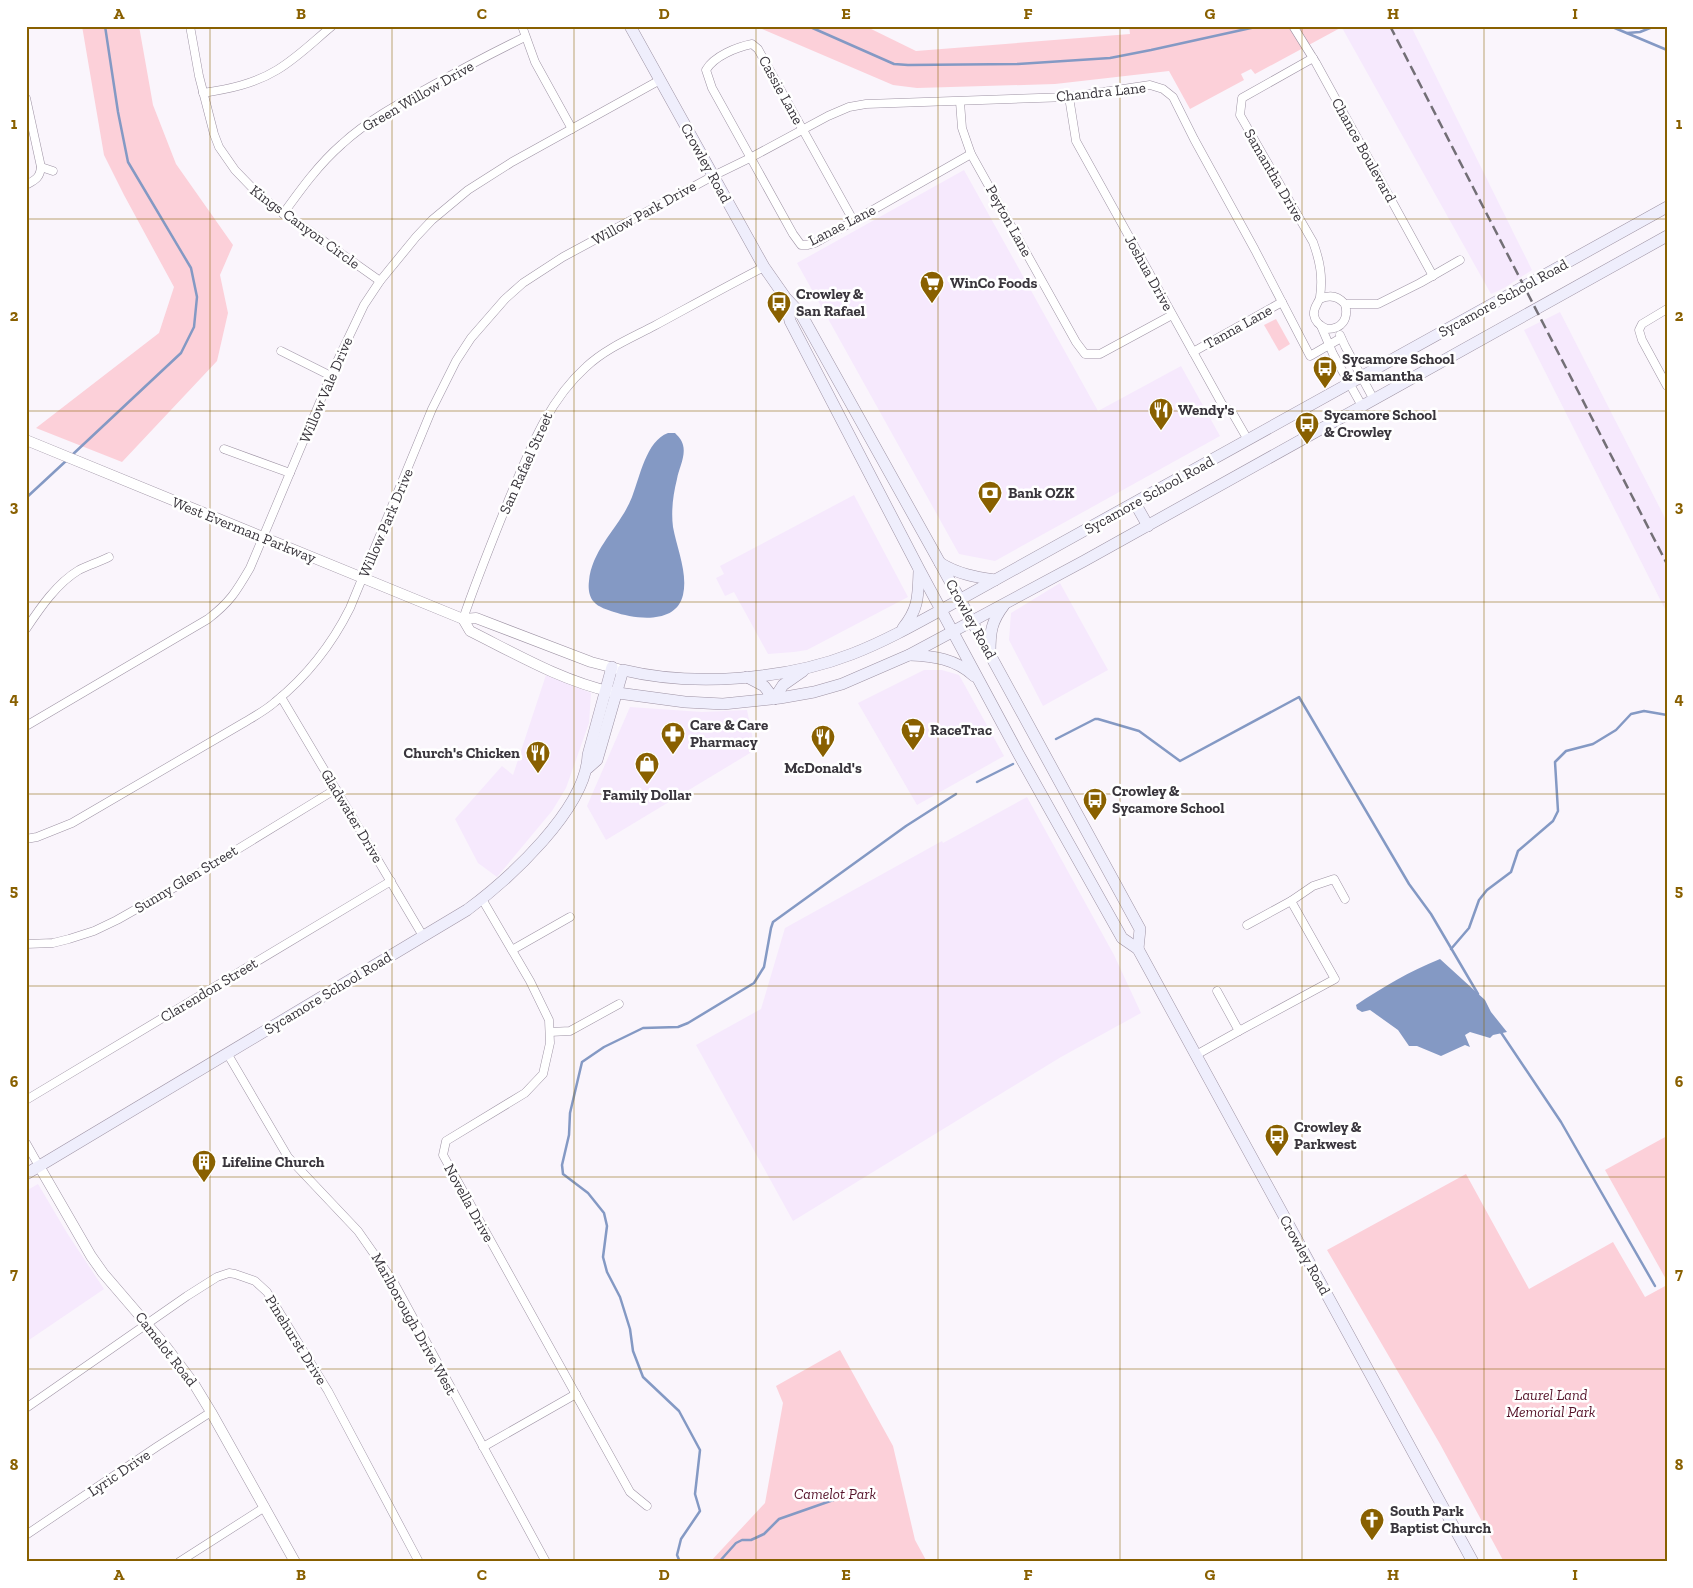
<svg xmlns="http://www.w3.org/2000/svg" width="1693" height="1588" viewBox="0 0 1693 1588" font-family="'Zilla Slab',serif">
  <rect width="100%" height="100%" fill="#faf5fc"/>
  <!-- built -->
  <g fill="#f6e9fd">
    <path d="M 1341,26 L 1411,26 L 1532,270 L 1504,288 L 1491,294 Z"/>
    <path d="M 964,170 L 1098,411 L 1181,366 L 1220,436 L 995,561 L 959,554 L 797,263 Z"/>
    <path d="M 1560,312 L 1667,522 L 1667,613 L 1524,330 Z"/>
    <path d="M 854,495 L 908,597 L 807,650 L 794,652 L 768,654 L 734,592 L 725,596 L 716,578 L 724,574 L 720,566 Z"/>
    <path d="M 1060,583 L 1108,670 L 1043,706 L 1009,640 L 1011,613 Z"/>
    <path d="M 924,670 L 942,670 L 959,675 L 1004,756 L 917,805 L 858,703 Z"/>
    <path d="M 546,675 L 591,693 L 589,723 L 566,788 L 552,811 L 497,877 L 478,863 L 455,819 L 502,766 L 513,775 Z"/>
    <path d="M 630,707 L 702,712 L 747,710 L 755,750 L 606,840 L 587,806 Z"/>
    <path d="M 1027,797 L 1114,955 L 1141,1013 L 1061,1057 L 793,1221 L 696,1045 L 761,1009 L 785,928 L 942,841 L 943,843 Z"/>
    <path d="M 38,1184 L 67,1233 L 104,1289 L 26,1342 L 26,1191 Z"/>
  </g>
  <!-- green -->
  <g fill="#fcd0d9">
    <path d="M 82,26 L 139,26 L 153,105 L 176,164 L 233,245 L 220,275 L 228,313 L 217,361 L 122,462 L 36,428 L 159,333 L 174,287 L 124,195 L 104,155 Z"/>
    <path d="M 755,26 L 865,26 L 916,51 L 1130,34 L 1129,26 L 1342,27 L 1255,74 L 1251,69 L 1241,74 L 1244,80 L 1190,109 L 1169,71 L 1055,84 L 917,88 L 893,85 Z"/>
    <path d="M 1276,319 L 1290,344 L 1279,351 L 1264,325 Z"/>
    <path d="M 1667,1136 L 1667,1281 L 1605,1170 Z"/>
    <path d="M 1466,1174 L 1529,1289 L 1613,1242 L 1645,1297 L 1667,1285 L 1667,1562 L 1504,1562 L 1440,1444 L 1327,1250 Z"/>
    <path d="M 840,1350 L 893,1446 L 915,1540 L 927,1562 L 710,1562 L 765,1503 L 783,1403 L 776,1386 Z"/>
  </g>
  <!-- water -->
  <g fill="#8499c4">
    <path d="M 668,433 L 675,433 C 678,436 682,440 683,445 C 686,456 679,468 677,479 C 673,495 671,511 673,527 C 677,549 688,573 683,595 C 676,625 635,619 614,612 C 608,610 598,607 594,602 C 589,597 588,588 589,581 C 592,548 621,526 632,497 C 640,477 646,441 668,433 Z"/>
    <path d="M 1440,959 L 1485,1000 L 1491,1012 L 1507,1032 L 1493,1035 L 1490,1038 L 1470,1032 L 1465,1035 L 1470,1047 L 1465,1045 L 1441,1056 L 1417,1046 L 1409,1046 L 1398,1030 L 1370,1010 L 1362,1012 L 1357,1009 L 1356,1005 C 1383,987 1410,971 1440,959 Z"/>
  </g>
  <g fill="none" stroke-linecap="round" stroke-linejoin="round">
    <!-- stream -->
    <g stroke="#8499c4" stroke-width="2.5">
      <path d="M 808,26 L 894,64 L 908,65 L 1018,64 L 1110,58 L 1151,50 L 1260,26"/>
      <path d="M 1610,26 L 1667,50"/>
      <path d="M 1627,33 L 1640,32 L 1655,26"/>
      <path d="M 71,456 L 181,353 L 194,327 L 197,297 L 191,268 L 128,162 L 118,112 L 105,26"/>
      <path d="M 26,498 L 67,460"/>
      <path d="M 1056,739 L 1095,719 L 1098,719 L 1139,731 L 1180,761 L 1299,697 L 1409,884 L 1431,914 L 1478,994"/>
      <path d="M 977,782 L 1013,764"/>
      <path d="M 1451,949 L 1469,928 L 1479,900 L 1487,890 L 1511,872 L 1518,851 L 1553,821 L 1558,811 L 1555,762 L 1566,751 L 1593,744 L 1616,730 L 1631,714 L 1644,711 L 1667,715"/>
      <path d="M 1500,1031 L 1561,1122 L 1655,1286"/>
      <path d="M 680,1562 L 677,1555 L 681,1539 L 700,1511 L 695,1494 L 700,1450 L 679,1411 L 643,1377 L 633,1351 L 630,1329 L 620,1297 L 607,1272 L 603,1257 L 607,1226 L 604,1213 L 588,1193 L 563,1174 L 562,1165 L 569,1135 L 570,1113 L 582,1062 L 604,1047 L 643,1028 L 678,1027 L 688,1023 L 754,983 L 764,967 L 771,928 L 773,922 L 906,826 L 956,794"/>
      <path d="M 719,1562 L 736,1543 L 742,1540 L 751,1540 L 764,1534 L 779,1519 L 839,1498"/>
    </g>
    <defs>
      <g id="minor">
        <path d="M 190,26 L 199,76 L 214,134 L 219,147 L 235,170 L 260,196 L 380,281"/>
        <path d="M 522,26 L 535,62 L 572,129"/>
        <path d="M 1293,26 L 1316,63 L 1433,276"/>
        <path d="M 1313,58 L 1242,98 L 1240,115 L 1313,242 C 1320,261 1323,277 1320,297 C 1319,303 1313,307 1314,315 C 1315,322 1320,326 1327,329 C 1342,329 1349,319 1345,304"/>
        <path d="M 203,93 C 229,89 254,84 277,70 C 297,58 314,41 332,26"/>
        <path d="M 1069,97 L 1076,141 L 1222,404 L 1233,414 L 1248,440"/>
        <path d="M 26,98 L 41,167 C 40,178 35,180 26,185"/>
        <path d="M 960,102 L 962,128 L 971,154 L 1076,342 L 1085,354 L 1100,354 L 1172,315"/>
        <path d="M 41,167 L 53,171"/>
        <path d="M 283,214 C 301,189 319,164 342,144 C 367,121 398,104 428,88 C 460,70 492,53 525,37"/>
        <path d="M 853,220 L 758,49 L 752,44 C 737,47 714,56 706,70 L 712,88 L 793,234 L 801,245 L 808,245 L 815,243 L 971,154"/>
        <path d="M 1320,299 C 1330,294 1338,296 1345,304 L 1378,304 L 1420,283 L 1460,260"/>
        <path d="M 1667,309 L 1642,324 L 1639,330 L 1642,340 L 1667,386"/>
        <path d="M 1321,326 L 1333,354 L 1362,406"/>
        <path d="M 1340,335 L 1345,346 L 1374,400"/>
        <path d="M 281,351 L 331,376"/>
        <path d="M 1193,352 L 1282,302"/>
        <path d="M 224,449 L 290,473"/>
        <path d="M 463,619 C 477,578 493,539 509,499 C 529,452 547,402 586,367 C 605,349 631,338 654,326 C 691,306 727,286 764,267"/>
        <path d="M 26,629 C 40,608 57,583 79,570 C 89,565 99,562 109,557"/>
        <path d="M 281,697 L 423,936"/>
        <path d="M 26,726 L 208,619 C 230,602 236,592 250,568 L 335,366 L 364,305 L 380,281 L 416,237 L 432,220 L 468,190 L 512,162 L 660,80"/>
        <path d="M 26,839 L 37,837 L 72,823 L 245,722 C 255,716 266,710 275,702 C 306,677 332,644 350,608 L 432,409 L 456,361 L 471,338 L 505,299 L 523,283 L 563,257 L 713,176 L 750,158 L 828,116 L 849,107 L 866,104 L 1069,97 L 1150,85 L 1163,89 L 1173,97 L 1194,139 L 1255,250 L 1310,356 L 1341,338"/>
        <path d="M 482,899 L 530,981 L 549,1020 L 550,1043 L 543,1074 L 525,1093 L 446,1141 L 443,1155 L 630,1492 L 647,1506"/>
        <path d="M 1247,925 L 1291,901"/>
        <path d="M 26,944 L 53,943 L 69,939 L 94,931 L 117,920 L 184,882 L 336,789"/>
        <path d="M 512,950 L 570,917"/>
        <path d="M 1217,991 L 1239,1031 L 1335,979 L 1291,901 L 1313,886 L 1334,879 L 1345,899"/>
        <path d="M 550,1032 L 570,1031 L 619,1004"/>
        <path d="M 227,1053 L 288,1157 L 358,1231 L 393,1281 L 546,1562"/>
        <path d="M 1196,1055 L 1239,1031"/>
        <path d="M 26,1100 L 391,881"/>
        <path d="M 26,1143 L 39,1166"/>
        <path d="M 26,1408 L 187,1296 L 217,1277 L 229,1273 L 235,1274 L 255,1281 L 267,1292 L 328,1391 L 419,1562"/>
        <path d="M 483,1447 L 576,1394"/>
        <path d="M 26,1535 L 158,1446 L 211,1412"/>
        <path d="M 179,1562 L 265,1507"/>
      </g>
      <g id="tertiary">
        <path d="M 26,440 L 463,619 L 476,618 L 591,662 L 618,669"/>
        <path d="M 463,619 L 470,631 C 516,654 562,681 612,692"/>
        <path d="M 39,1166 L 91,1256 L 103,1273 L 164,1344 L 194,1384 L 211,1412 L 295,1562"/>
      </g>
      <g id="secondary">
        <path d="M 630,26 L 764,267 L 785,297 L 801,314 L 940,563 L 1140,929 L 1138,949"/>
        <path d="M 785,297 L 790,321 L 919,569 L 1018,753 L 1122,938 L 1138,949 L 1473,1562"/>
        <path d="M 1135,503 L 1148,526"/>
        <path d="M 940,563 C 958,574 975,577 995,580"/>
        <path d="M 903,628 C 919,608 918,596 919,571"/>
        <path d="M 990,653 C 990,632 991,622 1004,605"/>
        <path d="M 910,655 C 934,656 956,659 974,676"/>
        <path d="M 747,677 L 764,686 L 774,699 L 783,685 L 803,671"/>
        <path d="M 618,693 L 685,702 L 723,704 L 780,698 L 814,692 L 842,684 L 909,655 L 1084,561 L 1667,236"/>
        <path d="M 588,768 L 597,760 L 623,670 C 693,687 785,680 852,654 C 883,642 912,626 941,610 L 1667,207"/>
        <path d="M 26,1174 L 467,910 C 509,879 586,809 588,755 L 612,667"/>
      </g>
    </defs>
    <!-- minor casing -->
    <use href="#minor" stroke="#9e93a4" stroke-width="9"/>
    <!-- tertiary casing -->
    <use href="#tertiary" stroke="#9e93a4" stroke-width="11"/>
    <!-- secondary casing -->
    <use href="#secondary" stroke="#9e93a4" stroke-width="12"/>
    <!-- minor -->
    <use href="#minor" stroke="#fff" stroke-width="8"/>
    <!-- tertiary -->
    <use href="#tertiary" stroke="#fff" stroke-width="10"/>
    <!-- secondary -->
    <use href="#secondary" stroke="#efeefc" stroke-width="11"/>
    <!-- rail -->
    <path stroke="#736f76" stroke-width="2.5" stroke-dasharray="10 5" stroke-linecap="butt" d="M 1390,26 L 1667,564"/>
  </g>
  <!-- grid -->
  <path fill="none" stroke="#896000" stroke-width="1" stroke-opacity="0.55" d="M 210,26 L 210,1562M 392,26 L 392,1562M 574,26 L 574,1562M 756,26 L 756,1562M 938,26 L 938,1562M 1120,26 L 1120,1562M 1302,26 L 1302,1562M 1484,26 L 1484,1562M 26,219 L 1667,219M 26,411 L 1667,411M 26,602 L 1667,602M 26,794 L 1667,794M 26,986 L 1667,986M 26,1177 L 1667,1177M 26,1369 L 1667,1369"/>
  <!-- icons -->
  <defs>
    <symbol id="supermarket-pin" viewBox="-11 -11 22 30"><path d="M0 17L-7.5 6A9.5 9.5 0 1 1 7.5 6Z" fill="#896000" stroke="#fff"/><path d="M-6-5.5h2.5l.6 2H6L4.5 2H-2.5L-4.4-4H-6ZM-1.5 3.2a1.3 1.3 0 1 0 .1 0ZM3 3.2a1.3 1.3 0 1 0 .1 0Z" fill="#fff"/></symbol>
    <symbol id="bus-pin" viewBox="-11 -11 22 30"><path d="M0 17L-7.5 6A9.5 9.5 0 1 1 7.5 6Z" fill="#896000" stroke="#fff"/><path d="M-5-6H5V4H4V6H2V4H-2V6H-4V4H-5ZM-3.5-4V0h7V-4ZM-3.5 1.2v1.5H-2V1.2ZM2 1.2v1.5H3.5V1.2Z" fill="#fff"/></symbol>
    <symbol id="restaurant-pin" viewBox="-11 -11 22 30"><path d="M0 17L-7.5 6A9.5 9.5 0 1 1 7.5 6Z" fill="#896000" stroke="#fff"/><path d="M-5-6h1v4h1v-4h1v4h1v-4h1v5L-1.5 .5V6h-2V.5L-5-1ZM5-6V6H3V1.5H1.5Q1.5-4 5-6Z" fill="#fff"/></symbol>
    <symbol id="bank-pin" viewBox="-11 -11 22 30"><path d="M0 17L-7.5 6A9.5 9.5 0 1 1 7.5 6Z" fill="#896000" stroke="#fff"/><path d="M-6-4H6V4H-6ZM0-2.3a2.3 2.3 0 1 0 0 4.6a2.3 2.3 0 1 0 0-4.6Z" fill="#fff"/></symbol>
    <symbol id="pharmacy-pin" viewBox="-11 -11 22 30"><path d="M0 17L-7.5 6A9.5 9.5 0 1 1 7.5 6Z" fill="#896000" stroke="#fff"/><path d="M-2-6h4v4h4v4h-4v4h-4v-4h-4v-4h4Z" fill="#fff"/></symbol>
    <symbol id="shop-pin" viewBox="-11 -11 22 30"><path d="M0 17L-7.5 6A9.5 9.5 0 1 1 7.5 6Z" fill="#896000" stroke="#fff"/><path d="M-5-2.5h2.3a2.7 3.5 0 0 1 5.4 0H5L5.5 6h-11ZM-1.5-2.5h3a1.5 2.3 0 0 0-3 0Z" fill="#fff"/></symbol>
    <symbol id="building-pin" viewBox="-11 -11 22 30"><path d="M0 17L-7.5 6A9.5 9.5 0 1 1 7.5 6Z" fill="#896000" stroke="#fff"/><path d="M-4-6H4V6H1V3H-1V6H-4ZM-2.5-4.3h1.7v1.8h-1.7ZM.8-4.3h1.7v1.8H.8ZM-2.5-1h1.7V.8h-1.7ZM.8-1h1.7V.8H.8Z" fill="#fff"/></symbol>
    <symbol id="church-pin" viewBox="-11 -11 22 30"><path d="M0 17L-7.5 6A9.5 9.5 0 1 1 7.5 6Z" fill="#896000" stroke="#fff"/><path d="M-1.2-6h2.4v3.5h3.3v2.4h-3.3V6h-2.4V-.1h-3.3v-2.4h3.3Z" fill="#fff"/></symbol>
  </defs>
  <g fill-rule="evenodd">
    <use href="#supermarket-pin" x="918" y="269" width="28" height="38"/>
    <use href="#bus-pin" x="765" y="289" width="28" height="38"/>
    <use href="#bus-pin" x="1311" y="354" width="28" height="38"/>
    <use href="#restaurant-pin" x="1147" y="396" width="28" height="38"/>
    <use href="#bus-pin" x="1293" y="410" width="28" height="38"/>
    <use href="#bank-pin" x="976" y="479" width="28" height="38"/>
    <use href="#supermarket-pin" x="899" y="716" width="28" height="38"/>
    <use href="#pharmacy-pin" x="659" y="720" width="28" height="38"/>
    <use href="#restaurant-pin" x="809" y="723" width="28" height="38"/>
    <use href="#restaurant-pin" x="524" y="739" width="28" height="38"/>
    <use href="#shop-pin" x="633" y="750" width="28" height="38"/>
    <use href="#bus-pin" x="1081" y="786" width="28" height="38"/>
    <use href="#bus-pin" x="1263" y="1122" width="28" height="38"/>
    <use href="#building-pin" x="190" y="1148" width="28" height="38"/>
    <use href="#church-pin" x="1358" y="1506" width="28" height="38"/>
  </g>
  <g text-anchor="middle" stroke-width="5" stroke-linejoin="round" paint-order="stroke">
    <!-- street labels -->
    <g font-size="15" fill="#39353c" stroke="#fff">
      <text transform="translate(781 90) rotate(61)" y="5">Cassie Lane</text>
      <text transform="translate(1101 92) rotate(-6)" y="5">Chandra Lane</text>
      <text transform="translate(418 96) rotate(-30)" y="5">Green Willow Drive</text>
      <text transform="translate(1364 150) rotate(61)" y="5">Chance Boulevard</text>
      <text transform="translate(706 163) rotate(61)" y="5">Crowley Road</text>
      <text transform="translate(1274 175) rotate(60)" y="5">Samantha Drive</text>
      <text transform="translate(644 213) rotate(-29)" y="5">Willow Park Drive</text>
      <text transform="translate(1009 221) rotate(61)" y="5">Peyton Lane</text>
      <text transform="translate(842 225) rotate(-27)" y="5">Lanae Lane</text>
      <text transform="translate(305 227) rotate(36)" y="5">Kings Canyon Circle</text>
      <text transform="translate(1149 273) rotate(61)" y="5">Joshua Drive</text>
      <text transform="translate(1503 298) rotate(-29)" y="5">Sycamore School Road</text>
      <text transform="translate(1238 327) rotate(-29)" y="5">Tanna Lane</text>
      <text transform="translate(326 390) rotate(-67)" y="5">Willow Vale Drive</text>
      <text transform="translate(526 463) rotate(-66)" y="5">San Rafael Street</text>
      <text transform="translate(1149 495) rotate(-29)" y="5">Sycamore School Road</text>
      <text transform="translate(386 523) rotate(-67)" y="5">Willow Park Drive</text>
      <text transform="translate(244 530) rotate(22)" y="5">West Everman Parkway</text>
      <text transform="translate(971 619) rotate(61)" y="5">Crowley Road</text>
      <text transform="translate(352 816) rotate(59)" y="5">Gladwater Drive</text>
      <text transform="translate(186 879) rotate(-31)" y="5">Sunny Glen Street</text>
      <text transform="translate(209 990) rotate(-31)" y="5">Clarendon Street</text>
      <text transform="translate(328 993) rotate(-31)" y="5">Sycamore School Road</text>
      <text transform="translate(469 1203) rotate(61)" y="5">Novella Drive</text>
      <text transform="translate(1305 1255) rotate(61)" y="5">Crowley Road</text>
      <text transform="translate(414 1324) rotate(61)" y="5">Marlborough Drive West</text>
      <text transform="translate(296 1340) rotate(58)" y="5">Pinehurst Drive</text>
      <text transform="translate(166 1349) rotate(52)" y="5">Camelot Road</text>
      <text transform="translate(119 1473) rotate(-34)" y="5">Lyric Drive</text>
    </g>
    <!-- poi labels -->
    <g font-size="15" font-weight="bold" fill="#39353c" stroke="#fff" text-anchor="start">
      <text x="950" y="288">WinCo Foods</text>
      <text x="796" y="299">Crowley &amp;<tspan x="796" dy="17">San Rafael</tspan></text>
      <text x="1342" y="364">Sycamore School<tspan x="1342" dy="17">&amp; Samantha</tspan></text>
      <text x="1178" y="415">Wendy's</text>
      <text x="1324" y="420">Sycamore School<tspan x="1324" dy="17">&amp; Crowley</tspan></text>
      <text x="1008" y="498">Bank OZK</text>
      <text x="690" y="730">Care &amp; Care<tspan x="690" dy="17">Pharmacy</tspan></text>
      <text x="930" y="735">RaceTrac</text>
      <text x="520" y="758" text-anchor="end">Church's Chicken</text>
      <text x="823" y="773" text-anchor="middle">McDonald's</text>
      <text x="1112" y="796">Crowley &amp;<tspan x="1112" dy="17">Sycamore School</tspan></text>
      <text x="647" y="800" text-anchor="middle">Family Dollar</text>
      <text x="1294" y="1132">Crowley &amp;<tspan x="1294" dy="17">Parkwest</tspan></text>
      <text x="222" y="1167">Lifeline Church</text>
      <text x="1390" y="1516">South Park<tspan x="1390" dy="17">Baptist Church</tspan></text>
    </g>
    <!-- park labels -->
    <g font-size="15" font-style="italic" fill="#56152b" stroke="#fff">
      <text x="1551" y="1400">Laurel Land<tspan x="1551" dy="17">Memorial Park</tspan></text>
      <text x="835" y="1499">Camelot Park</text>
    </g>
  </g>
  <!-- border -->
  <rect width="1693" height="1588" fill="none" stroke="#ffffff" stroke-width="55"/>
  <rect x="28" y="28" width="1638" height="1532" fill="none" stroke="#896000" stroke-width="2"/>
  <g font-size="16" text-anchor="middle" font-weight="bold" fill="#896000">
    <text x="119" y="19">A</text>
    <text x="301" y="19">B</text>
    <text x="482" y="19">C</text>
    <text x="664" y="19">D</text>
    <text x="846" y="19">E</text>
    <text x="1028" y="19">F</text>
    <text x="1210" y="19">G</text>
    <text x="1393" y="19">H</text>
    <text x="1575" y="19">I</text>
    <text x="14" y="129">1</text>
    <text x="1679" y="129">1</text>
    <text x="14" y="321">2</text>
    <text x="1679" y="321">2</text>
    <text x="14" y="512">3</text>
    <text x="1679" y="512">3</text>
    <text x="14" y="704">4</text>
    <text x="1679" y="704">4</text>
    <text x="14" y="896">5</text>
    <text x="1679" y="896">5</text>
    <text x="14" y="1087">6</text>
    <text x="1679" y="1087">6</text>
    <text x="14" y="1279">7</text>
    <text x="1679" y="1279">7</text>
    <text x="14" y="1470">8</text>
    <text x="1679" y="1470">8</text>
    <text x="119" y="1580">A</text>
    <text x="301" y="1580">B</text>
    <text x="482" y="1580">C</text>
    <text x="664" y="1580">D</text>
    <text x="846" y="1580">E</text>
    <text x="1028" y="1580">F</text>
    <text x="1210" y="1580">G</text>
    <text x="1393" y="1580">H</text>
    <text x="1575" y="1580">I</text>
  </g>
</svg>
